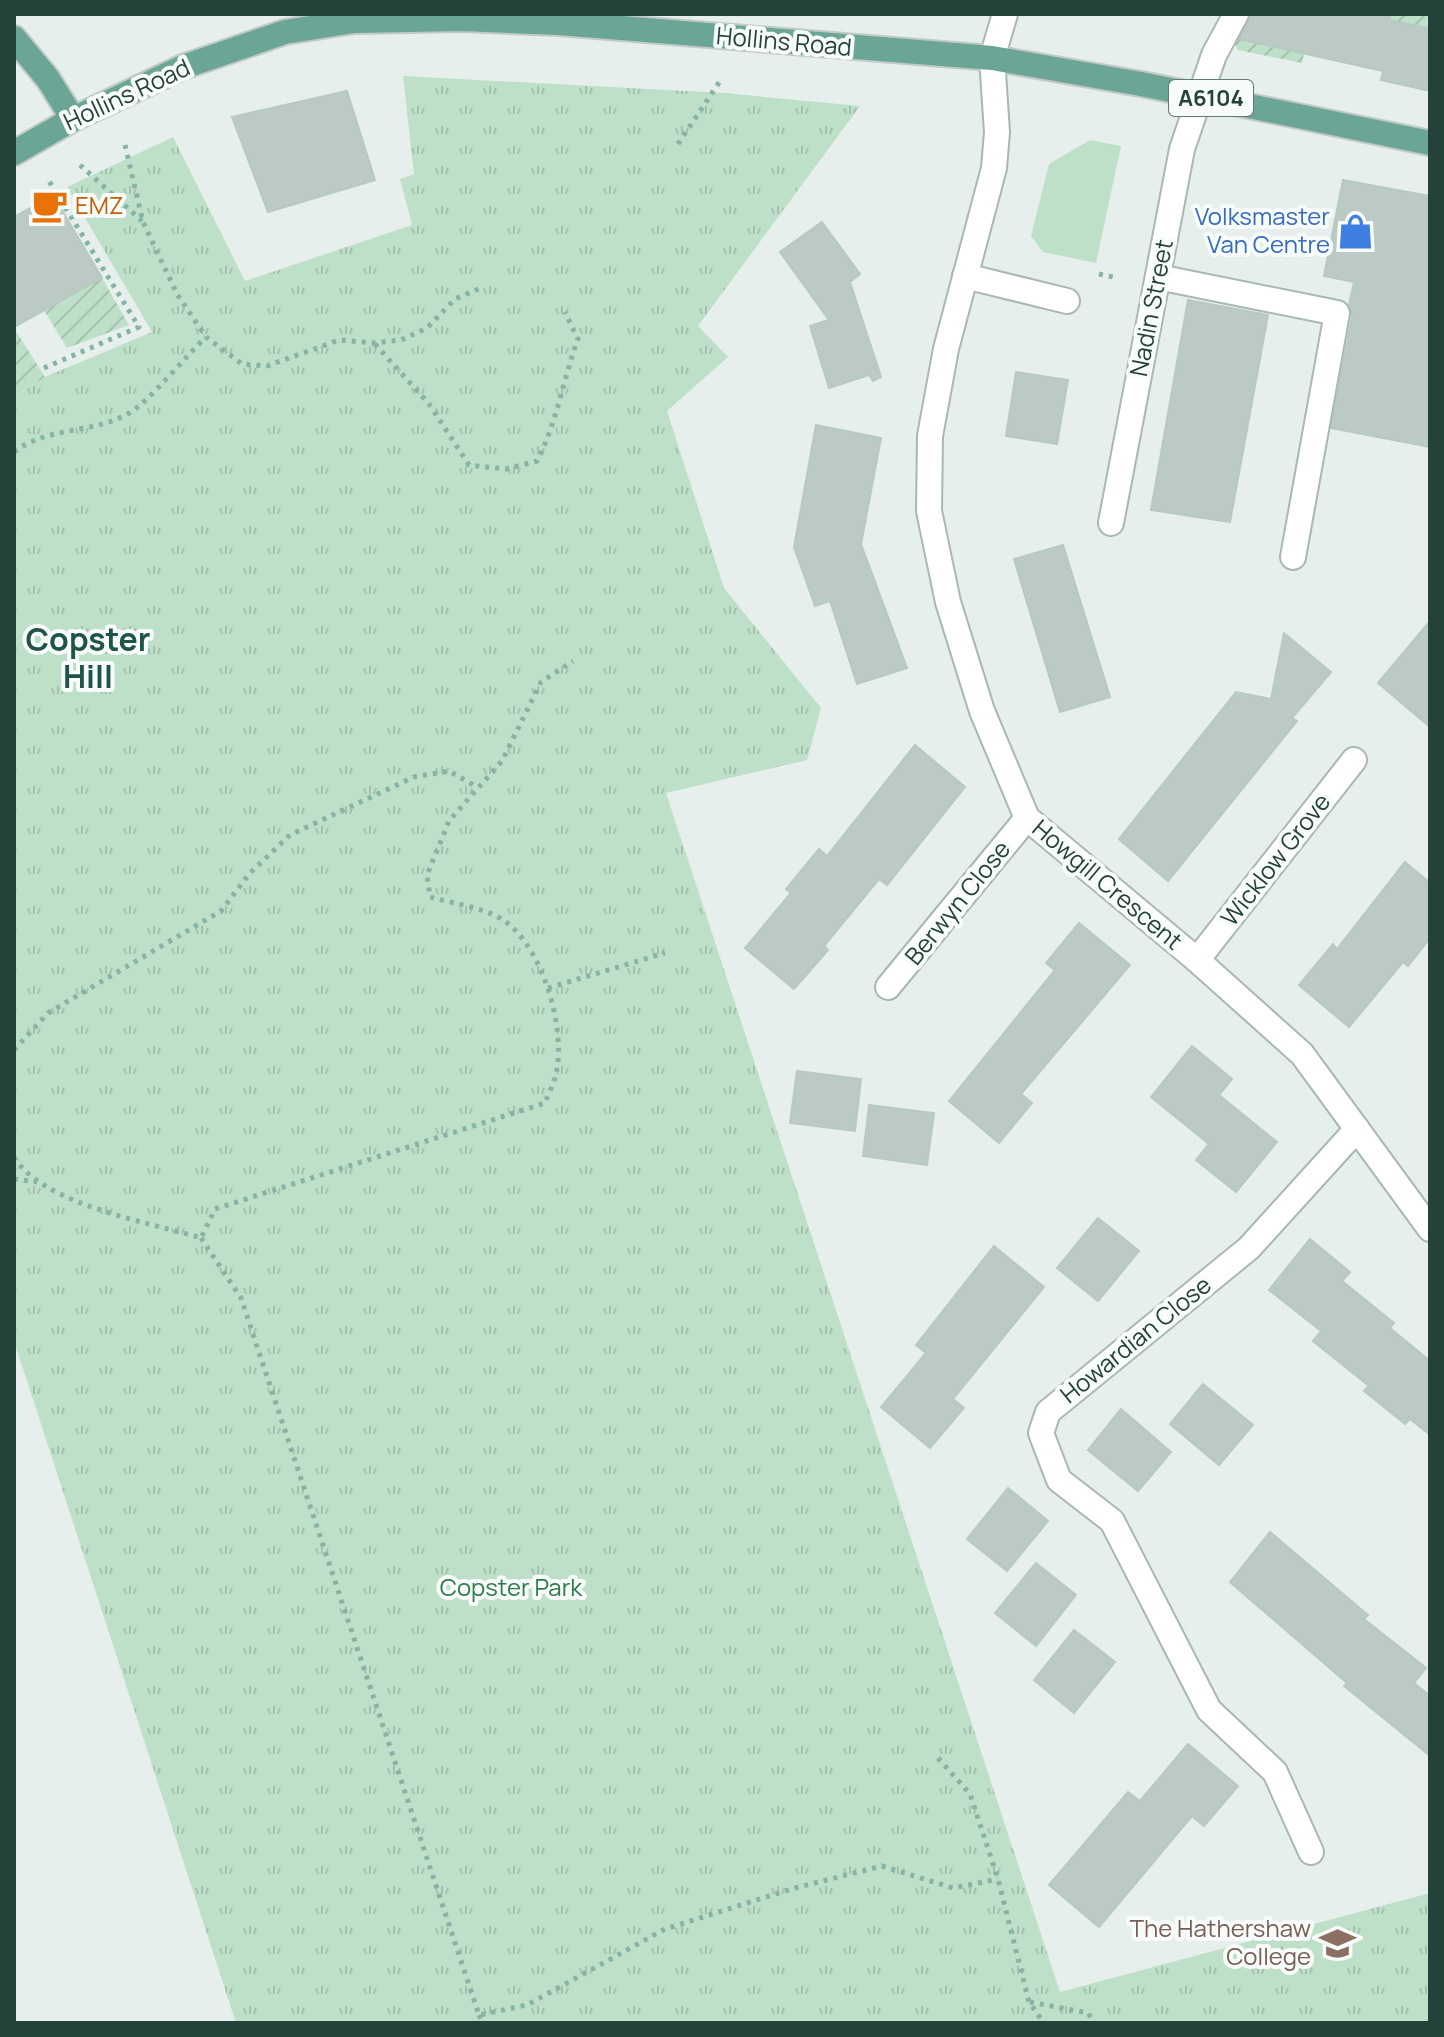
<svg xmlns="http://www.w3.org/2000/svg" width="1444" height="2037" viewBox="0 0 1444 2037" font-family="Manrope,sans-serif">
  <defs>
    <pattern id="park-tufts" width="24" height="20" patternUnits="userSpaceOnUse" patternTransform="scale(2)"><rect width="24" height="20" fill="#bfe0c8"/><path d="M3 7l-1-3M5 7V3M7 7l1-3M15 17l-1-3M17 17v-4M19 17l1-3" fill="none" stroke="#a4c1ad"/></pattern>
    <pattern id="garden-furrows" width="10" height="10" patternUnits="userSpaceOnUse" patternTransform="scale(2)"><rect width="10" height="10" fill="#bfe0c8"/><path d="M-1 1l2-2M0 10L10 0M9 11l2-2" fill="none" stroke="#a4c1ad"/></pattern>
  </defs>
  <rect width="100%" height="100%" fill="#e6efeb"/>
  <!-- grass -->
  <path fill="#bfe0c8" d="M 1090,140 L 1121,146 L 1096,263 L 1043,252 L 1031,236 L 1049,164 Z"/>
  <!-- park -->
  <path fill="url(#park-tufts)" d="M 403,76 L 724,93 L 860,106 L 698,326 L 728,357 L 667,411 L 724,588 L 821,708 L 807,760 L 666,793 L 1060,1992 L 1430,1893 L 1430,2023 L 236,2023 L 14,1341 L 14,397 L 45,377 L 152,332 L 67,187 L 173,137 L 245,281 L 412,225 L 400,179 L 414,174 Z"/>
  <!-- garden -->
  <g fill="url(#garden-furrows)">
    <path d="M 1252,14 L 1271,14 L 1264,45 L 1304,54 L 1302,63 L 1238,50 L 1235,44 Z"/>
    <path d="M 1391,14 L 1430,14 L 1430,29 L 1393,22 L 1379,70 Z"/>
    <path d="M 102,278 L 129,325 L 67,348 L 42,307 Z"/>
    <path d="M 14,328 L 45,377 L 14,397 Z"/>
  </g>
  <!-- building -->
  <g fill="#bbcac4" stroke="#b8c9c2" stroke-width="2">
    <path d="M 1251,14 L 1391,14 L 1389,20 L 1430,29 L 1430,91 L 1381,80 L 1383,71 L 1239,39 Z"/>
    <path d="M 347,91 L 375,180 L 268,212 L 232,117 Z"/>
    <path d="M 1343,180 L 1430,196 L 1430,447 L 1331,428 L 1352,316 L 1349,305 L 1354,282 L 1324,276 Z"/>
    <path d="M 53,195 L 102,278 L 14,327 L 14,217 Z"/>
    <path d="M 822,222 L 860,274 L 850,282 L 881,377 L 873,381 L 869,375 L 829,388 L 810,326 L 829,320 L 780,252 Z"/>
    <path d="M 1188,300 L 1268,315 L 1230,522 L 1151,510 Z"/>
    <path d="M 1016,372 L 1068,380 L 1057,444 L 1006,436 Z"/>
    <path d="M 816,425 L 881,438 L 861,544 L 907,668 L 857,684 L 830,601 L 815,606 L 794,547 Z"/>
    <path d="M 1063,545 L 1110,697 L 1060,712 L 1014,559 Z"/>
    <path d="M 1430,621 L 1430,727 L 1378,683 Z"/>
    <path d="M 1284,633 L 1331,672 L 1292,718 L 1297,721 L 1168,881 L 1119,839 L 1236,692 L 1271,699 Z"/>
    <path d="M 915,745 L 965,787 L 887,885 L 879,879 L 824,946 L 828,950 L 794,989 L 745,948 L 791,893 L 786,889 L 819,849 L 827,856 Z"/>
    <path d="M 1405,862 L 1430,883 L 1430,938 L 1408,966 L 1403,962 L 1349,1027 L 1299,985 L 1333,944 L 1337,949 Z"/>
    <path d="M 1079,923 L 1130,965 L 1021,1094 L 1032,1103 L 999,1143 L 949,1101 L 1055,970 L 1046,963 Z"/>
    <path d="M 1192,1046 L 1232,1079 L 1219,1095 L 1277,1142 L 1236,1192 L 1196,1160 L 1209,1144 L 1151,1097 Z"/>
    <path d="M 797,1071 L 861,1079 L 855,1131 L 790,1123 Z"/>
    <path d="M 869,1105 L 934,1113 L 927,1165 L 863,1156 Z"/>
    <path d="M 1098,1218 L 1139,1251 L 1098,1301 L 1057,1268 Z"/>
    <path d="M 1310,1239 L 1350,1272 L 1342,1281 L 1394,1323 L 1390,1328 L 1430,1361 L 1430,1435 L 1410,1419 L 1405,1424 L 1364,1391 L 1369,1386 L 1313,1341 L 1321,1331 L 1269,1290 Z"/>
    <path d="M 994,1246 L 1044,1287 L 953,1399 L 964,1408 L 930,1448 L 881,1407 L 926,1353 L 916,1345 Z"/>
    <path d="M 1203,1384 L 1253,1425 L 1219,1465 L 1170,1424 Z"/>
    <path d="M 1121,1409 L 1171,1452 L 1138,1491 L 1088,1450 Z"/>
    <path d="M 1008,1488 L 1048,1521 L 1007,1571 L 967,1539 Z"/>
    <path d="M 1270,1532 L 1368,1615 L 1364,1619 L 1426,1668 L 1414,1683 L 1430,1696 L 1430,1756 L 1344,1686 L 1347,1683 L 1230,1582 Z"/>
    <path d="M 1036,1563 L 1076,1595 L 1036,1646 L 995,1613 Z"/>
    <path d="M 1074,1630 L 1115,1662 L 1074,1713 L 1034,1680 Z"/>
    <path d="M 1188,1744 L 1238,1786 L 1204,1826 L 1192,1816 L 1099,1927 L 1049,1885 L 1128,1792 L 1140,1801 Z"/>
  </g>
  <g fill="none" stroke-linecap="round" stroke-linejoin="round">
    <defs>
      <g id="minor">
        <path d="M 1005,14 L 992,58 L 997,132 L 994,168 L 946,349 L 930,436 L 929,511 L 948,602 L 982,711 L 1027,818 L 1197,960 L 1302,1054 L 1430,1229"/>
        <path d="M 965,276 L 1067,301"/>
        <path d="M 1158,277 L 1337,313 L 1293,557"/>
        <path d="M 1111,523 L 1182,149 L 1214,55 L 1236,14"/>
        <path d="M 1197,960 L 1354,760"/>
        <path d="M 888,987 L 1027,818"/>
        <path d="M 1311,1852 L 1275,1772 L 1209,1710 L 1112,1521 L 1059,1480 L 1041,1433 L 1048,1412 L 1249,1248 L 1357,1129"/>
      </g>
      <g id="major">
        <path d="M 14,38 L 48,79 L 73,119"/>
        <path d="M 14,153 L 73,119 L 183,67 L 285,32 L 354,21 L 463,19 L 559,23 L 992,58 L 1141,84 L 1430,143"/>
      </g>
    </defs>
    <!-- minor casing -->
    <use href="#minor" stroke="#a8b8b2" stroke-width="28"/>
    <!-- major casing -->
    <use href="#major" stroke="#c2cac8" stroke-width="28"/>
    <!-- path -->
    <g stroke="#86b3a5" stroke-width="5" stroke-dasharray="4 6" stroke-linecap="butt">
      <path d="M 678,144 L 720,81"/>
      <path d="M 125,145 L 143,222 L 177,294 L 206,337 L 242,364 L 267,366 L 339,340 L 374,343 L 401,340 L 427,328 L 455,299 L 483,287"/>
      <path d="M 80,165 L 142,221"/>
      <path d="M 1099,274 L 1118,278"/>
      <path d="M 375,344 L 429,404 L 469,465 L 506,469 L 537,461 C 557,423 563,379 578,339 L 565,312"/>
      <path d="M 44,368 L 139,327 L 49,181"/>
      <path d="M 14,452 C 50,425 93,435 131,412 C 149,401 187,355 206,337"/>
      <path d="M 548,988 L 665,953"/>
      <path d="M 14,1050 L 48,1013 L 221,911 L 250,873 L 290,835 L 414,777 L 449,771 L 477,787"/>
      <path d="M 14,1157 C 43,1205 149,1222 201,1238 L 215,1209 L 545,1103 C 548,1094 554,1084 556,1074 C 566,1029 544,951 506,922 C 485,907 454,904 430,897 L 427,875 L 449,821 L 502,761 L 541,682 L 573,661"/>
      <path d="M 14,1179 L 37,1182"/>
      <path d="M 201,1238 L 241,1298 L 479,2015 L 527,2005 L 665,1929 L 795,1888 L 882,1866 L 953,1888 L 998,1879"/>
      <path d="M 938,1758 L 970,1794 L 998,1879 L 1029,2002 L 1044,2023"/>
      <path d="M 1030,2002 L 1088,2013 L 1094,2023"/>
      <path d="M 479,2015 L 483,2023"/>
    </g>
    <!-- minor -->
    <use href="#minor" stroke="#fff" stroke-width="24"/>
    <!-- major -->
    <use href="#major" stroke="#6aa596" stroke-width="24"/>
  </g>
  <!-- icons -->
  <defs>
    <symbol id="cafe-bare" viewBox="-9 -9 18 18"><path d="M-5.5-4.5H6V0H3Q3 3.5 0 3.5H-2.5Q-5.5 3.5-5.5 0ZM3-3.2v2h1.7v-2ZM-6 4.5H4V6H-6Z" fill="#e8710a" stroke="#f7fbf9" stroke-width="2.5" paint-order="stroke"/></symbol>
    <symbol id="shop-bare" viewBox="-9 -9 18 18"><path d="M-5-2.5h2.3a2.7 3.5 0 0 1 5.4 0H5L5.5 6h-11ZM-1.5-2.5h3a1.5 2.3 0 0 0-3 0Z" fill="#3f7fe0" stroke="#f7fbf9" stroke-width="2.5" paint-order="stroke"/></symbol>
    <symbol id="school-bare" viewBox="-9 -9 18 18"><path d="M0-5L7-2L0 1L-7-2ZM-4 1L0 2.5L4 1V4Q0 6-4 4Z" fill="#8d6e63" stroke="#f7fbf9" stroke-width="2.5" paint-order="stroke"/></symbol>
  </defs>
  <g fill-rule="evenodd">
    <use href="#cafe-bare" x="24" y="180" width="51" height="51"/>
    <use href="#shop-bare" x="1330" y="206" width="51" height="51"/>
    <use href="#school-bare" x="1312" y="1918" width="51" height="51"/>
  </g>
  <g text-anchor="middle" stroke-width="8" stroke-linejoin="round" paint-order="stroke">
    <!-- shield labels -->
    <rect fill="#f7fbf9" stroke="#637a73" stroke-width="2" x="1169" y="80" width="84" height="36" rx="6"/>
    <g font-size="22" font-weight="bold" fill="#24423a">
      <text x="1211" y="106">A6104</text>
    </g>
    <!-- street labels -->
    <g font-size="24" fill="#24423a" stroke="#f7fbf9">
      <text transform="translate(784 42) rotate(5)" y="8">Hollins Road</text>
      <text transform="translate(127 95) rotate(-25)" y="8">Hollins Road</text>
      <text transform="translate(1152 308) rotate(-79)" y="8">Nadin Street</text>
      <text transform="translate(1276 860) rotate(-52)" y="8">Wicklow Grove</text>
      <text transform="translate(1107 885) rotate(40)" y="8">Howgill Crescent</text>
      <text transform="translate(958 903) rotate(-51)" y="8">Berwyn Close</text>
      <text transform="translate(1136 1340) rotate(-39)" y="8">Howardian Close</text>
    </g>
    <!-- food labels -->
    <g font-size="24" fill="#c56008" stroke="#f7fbf9" text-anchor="start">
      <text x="75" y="214">EMZ</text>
    </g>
    <!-- shop labels -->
    <g font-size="24" fill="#366cbe" stroke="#f7fbf9" text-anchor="end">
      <text x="1330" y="225">Volksmaster<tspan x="1330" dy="28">Van Centre</tspan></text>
    </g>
    <!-- park labels -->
    <g font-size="24" fill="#2d7a4b" stroke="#f7fbf9">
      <text x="511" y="1596">Copster Park</text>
    </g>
    <!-- education labels -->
    <g font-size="24" fill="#785e54" stroke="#f7fbf9" text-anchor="end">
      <text x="1311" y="1937">The Hathershaw<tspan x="1311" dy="28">College</tspan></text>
    </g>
    <!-- district labels -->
    <g font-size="32" font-weight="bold" fill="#1f5548" stroke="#f7fbf9">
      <text x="88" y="651">Copster<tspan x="88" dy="37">Hill</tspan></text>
    </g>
  </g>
  <!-- border -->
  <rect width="1444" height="2037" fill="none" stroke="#24423a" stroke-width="32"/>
</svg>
